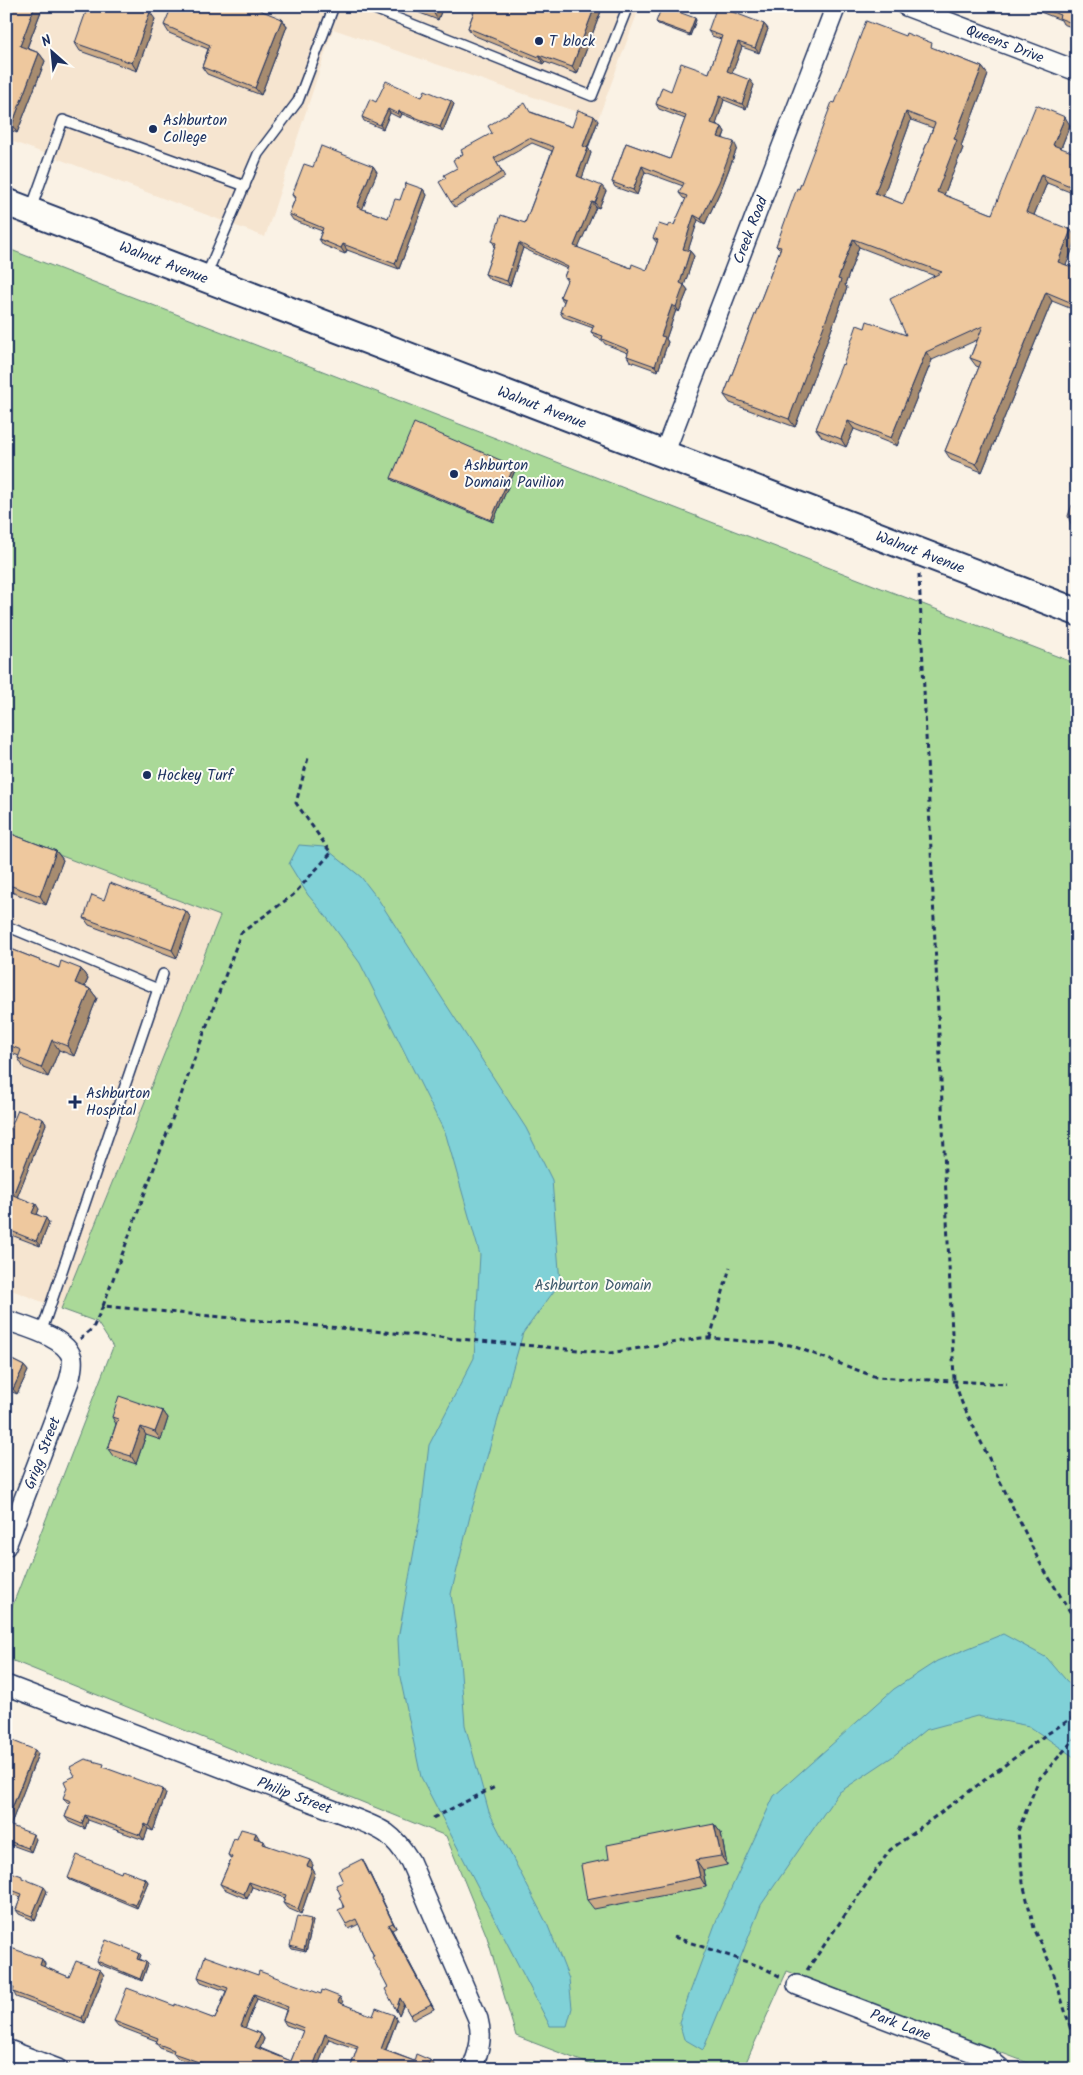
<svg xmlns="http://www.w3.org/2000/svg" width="1083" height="2075" viewBox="0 0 1083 2075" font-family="Kalam,sans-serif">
  <rect width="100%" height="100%" fill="#faf2e5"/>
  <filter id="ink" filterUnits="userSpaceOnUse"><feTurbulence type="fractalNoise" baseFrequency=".02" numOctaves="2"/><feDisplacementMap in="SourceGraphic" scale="10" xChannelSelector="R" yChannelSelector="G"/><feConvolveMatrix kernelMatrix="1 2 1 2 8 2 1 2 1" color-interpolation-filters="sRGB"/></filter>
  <g filter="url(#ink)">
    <!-- built -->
    <g fill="#f6e5d0">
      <path d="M 6,6 L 640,6 L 598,119 L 333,29 L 265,237 L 6,139 Z"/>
      <path d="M 6,835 L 220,916 L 61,1309 L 6,1288 Z"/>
    </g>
    <!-- green -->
    <path fill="#aad998" stroke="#62847b" d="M 6,248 L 1077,664 L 1077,2069 L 1044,2069 L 787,1971 L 743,2069 L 602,2069 L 516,2036 L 487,1937 L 446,1836 L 6,1658 L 6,1622 L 113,1347 L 97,1322 L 61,1309 L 220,916 L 6,835 Z"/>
    <!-- water -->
    <g fill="#80d1d7" stroke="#5890a7">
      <path d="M 299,845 L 324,847 L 361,877 L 378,899 L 526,1128 L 552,1180 L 560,1283 L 523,1333 L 471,1512 L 451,1594 L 460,1661 L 465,1725 L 489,1812 L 548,1926 L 569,1979 L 572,2008 L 567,2026 L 550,2026 L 421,1777 L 400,1677 L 398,1639 L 421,1512 L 429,1445 L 474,1358 L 480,1255 L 446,1135 L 360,963 L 325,915 L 308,895 L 289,864 Z"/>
      <path d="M 1003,1634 L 1047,1658 L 1077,1693 L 1077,1759 L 1029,1726 L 977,1716 L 925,1730 L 892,1757 L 838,1793 L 761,1905 L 728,1990 L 703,2050 L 684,2039 L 679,2022 L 717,1919 L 774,1796 L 894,1689 L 937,1661 Z"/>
    </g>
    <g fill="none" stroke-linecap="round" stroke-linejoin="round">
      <defs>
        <g id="lane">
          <path d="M 367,6 L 592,96 L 628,6"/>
          <path d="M 31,209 L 63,120 L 245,186"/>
          <path d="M 206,276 L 258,154 L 298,101 L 334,6"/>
          <path d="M 6,926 L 158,989"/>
          <path d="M 41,1333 L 163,974"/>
        </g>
        <g id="street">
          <path id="s1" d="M 906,6 L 1077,71"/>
          <path id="s2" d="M 664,454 L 836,6"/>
          <path d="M 6,1320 C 25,1327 66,1337 72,1358 C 73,1365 71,1374 69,1381 L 6,1546"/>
          <path id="s3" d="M 6,1685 L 351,1817 C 382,1829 392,1832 410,1861 L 478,2019 C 483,2038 479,2051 472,2069"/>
          <path id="s4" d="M 797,1985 L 988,2058 L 1001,2069"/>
          <path d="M 6,2049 L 58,2069"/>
        </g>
        <g id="secondary">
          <path id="s5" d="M 6,202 L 1077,612"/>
        </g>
      </defs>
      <!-- lane casing -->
      <use href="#lane" stroke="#1b2f5e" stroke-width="12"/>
      <!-- street casing -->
      <use href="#street" stroke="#1b2f5e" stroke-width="22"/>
      <!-- secondary casing -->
      <use href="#secondary" stroke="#1b2f5e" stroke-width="30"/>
      <!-- path -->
      <g stroke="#1b2f5e" stroke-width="3" stroke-dasharray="5 4" stroke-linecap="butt">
        <path d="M 919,574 L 954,1380 L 962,1403 L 1040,1563 L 1077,1623"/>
        <path d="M 103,1306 L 241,933 L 293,895 L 331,853 L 296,803 L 308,758"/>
        <path d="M 710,1338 L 730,1267"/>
        <path d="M 80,1339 L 93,1328 L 103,1306 L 610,1353 L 701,1338 L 710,1338 L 790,1345 L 876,1377 L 1007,1384"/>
        <path d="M 1077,1736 L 1039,1779 L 1018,1831 L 1023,1883 L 1034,1928 L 1052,1968 L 1077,2050"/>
        <path d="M 433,1818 L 495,1787"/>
        <path d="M 674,1937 L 762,1967 L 781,1977"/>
        <path d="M 807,1970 L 890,1850 L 1044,1736 L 1077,1715"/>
      </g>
      <!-- lane -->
      <use href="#lane" stroke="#fdfcf7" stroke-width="9"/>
      <!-- street -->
      <use href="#street" stroke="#fdfcf7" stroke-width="19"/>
      <!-- secondary -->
      <use href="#secondary" stroke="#fdfcf7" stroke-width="26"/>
    </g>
    <!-- wall -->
    <g fill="#cdac88" stroke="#1b2f5e" fill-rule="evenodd">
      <path d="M 6,6 L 43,6 L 27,48 L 39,53 L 45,61 L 17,133 L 6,128 Z"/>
      <path d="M 402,6 L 443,6 L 438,20 Z"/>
      <path d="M 476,6 L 603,6 L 577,74 L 545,62 L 544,64 L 473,35 L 468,28 Z"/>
      <path d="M 1025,6 L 1077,6 L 1077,29 L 1063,24 L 1061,20 Z"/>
      <path d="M 125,10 L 155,19 L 137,71 L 80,51 L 75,43 Z"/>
      <path d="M 282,19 L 287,26 L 261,95 L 207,74 L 202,67 L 208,49 L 169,33 L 164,25 Z"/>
      <path d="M 696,20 L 690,36 L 658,24 L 656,22 Z"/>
      <path d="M 764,24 L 768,29 L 759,53 L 742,47 L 732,73 L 754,85 L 746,109 L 724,100 L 716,124 L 722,127 L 725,132 L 723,138 L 737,148 L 722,187 L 705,224 L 698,220 L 688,250 L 690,251 L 694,256 L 684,285 L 688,290 L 679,312 L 676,310 L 666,339 L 668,342 L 658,371 L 630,361 L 627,356 L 628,353 L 605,344 L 602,340 L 595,337 L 591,332 L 593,328 L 563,317 L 560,312 L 564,302 L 560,297 L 567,281 L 564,277 L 567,269 L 523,248 L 510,286 L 489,279 L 485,274 L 495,246 L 492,241 L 525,223 L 552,151 L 532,143 L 497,163 L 505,177 L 455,207 L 451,202 L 446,178 L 457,168 L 463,154 L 531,112 L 572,127 L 594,116 L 598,121 L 588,148 L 591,153 L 582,178 L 606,191 L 599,208 L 596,207 L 578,248 L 631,268 L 647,270 L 657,243 L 653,238 L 668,227 L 674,225 L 686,199 L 683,198 L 679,193 L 683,186 L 645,172 L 637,195 L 615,187 L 612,182 L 626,143 L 670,159 L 685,119 L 659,109 L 656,104 L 671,91 L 709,73 L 721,39 L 712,36 L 708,31 Z"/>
      <path d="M 936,49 L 982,67 L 988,75 L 961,146 L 963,148 L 944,195 L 992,214 L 1070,125 L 1061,148 L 1075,194 L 1047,183 L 1034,215 L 1066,265 L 1077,269 L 1077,311 L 1052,301 L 982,472 L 951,460 L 945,451 L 979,367 L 976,366 L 970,358 L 977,340 L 932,360 L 897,446 L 854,429 L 846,447 L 822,437 L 816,429 L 843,365 L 865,328 L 906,335 L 935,276 L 859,247 L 845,285 L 847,288 L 795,427 L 730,403 L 724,395 L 780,250 L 776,246 L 799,189 L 835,103 ZM 911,120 L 933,128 L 903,204 L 883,196 Z"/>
      <path d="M 422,97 L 454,104 L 443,131 L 402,114 L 400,118 L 390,113 L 383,129 L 364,121 L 362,117 L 376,102 Z"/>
      <path d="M 373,166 L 377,172 L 362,209 L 388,218 L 400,200 L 423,189 L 427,195 L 399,269 L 347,250 L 345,254 L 323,245 L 319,239 L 322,231 L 293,220 L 289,214 L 295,199 L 292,195 L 313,167 Z"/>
      <path d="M 514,466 L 516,468 L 493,522 L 392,480 L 391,478 Z"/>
      <path d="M 6,832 L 56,851 L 63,860 L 46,905 L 6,890 Z"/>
      <path d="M 104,900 L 186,911 L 191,918 L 177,958 L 89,925 L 84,918 Z"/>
      <path d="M 6,947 L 59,968 L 81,969 L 88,979 L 85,986 L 90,989 L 97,998 L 74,1056 L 59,1050 L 48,1077 L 24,1068 L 18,1058 L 19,1056 L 6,1051 Z"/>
      <path d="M 43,1119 L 46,1124 L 17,1197 L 39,1209 L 37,1214 L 49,1223 L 40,1246 L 6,1233 L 6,1139 Z"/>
      <path d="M 6,1357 L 24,1366 L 28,1371 L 17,1394 L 10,1391 L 6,1399 Z"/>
      <path d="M 163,1411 L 168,1418 L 161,1440 L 146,1435 L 136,1464 L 113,1456 L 108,1449 L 116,1424 L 112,1417 Z"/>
      <path d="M 6,1738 L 38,1754 L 10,1826 L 36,1839 L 31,1852 L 6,1843 Z"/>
      <path d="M 107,1769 L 166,1794 L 153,1831 L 148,1829 L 144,1840 L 88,1820 L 85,1829 L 69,1822 L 65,1817 L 70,1804 L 67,1803 L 63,1798 Z"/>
      <path d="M 714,1824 L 721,1833 L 727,1865 L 703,1870 L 706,1887 L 594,1909 L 587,1900 L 609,1859 Z"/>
      <path d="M 259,1838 L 259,1840 L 264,1841 L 266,1845 L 313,1865 L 312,1868 L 315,1873 L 301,1914 L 287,1908 L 283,1903 L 285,1898 L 252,1887 L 247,1899 L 224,1889 L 220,1884 L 231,1859 L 228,1855 L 237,1839 Z"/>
      <path d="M 365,1864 L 396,1928 L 392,1930 L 434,2009 L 413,2020 L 404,2004 L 399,2015 L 396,2010 L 388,1987 L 359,1924 L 349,1929 L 346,1924 L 341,1896 Z"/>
      <path d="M 6,1870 L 47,1891 L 35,1921 L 19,1914 L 16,1910 L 21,1897 L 6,1892 Z"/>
      <path d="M 121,1873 L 146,1879 L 148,1882 L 137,1908 L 70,1880 L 68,1878 Z"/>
      <path d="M 311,1919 L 313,1921 L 306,1952 L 292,1949 L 290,1946 Z"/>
      <path d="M 141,1955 L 139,1959 L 148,1964 L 142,1981 L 99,1964 L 97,1961 Z"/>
      <path d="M 6,1959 L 42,1959 L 45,1964 L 44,1967 L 69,1977 L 100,1970 L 104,1975 L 85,2023 L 16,1997 L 13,1991 L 6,1989 Z"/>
      <path d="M 258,1975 L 343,2002 L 342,2004 L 373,2016 L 397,2020 L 386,2050 L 414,2061 L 434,2064 L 432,2069 L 350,2069 L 357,2049 L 329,2039 L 318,2065 L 328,2069 L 206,2069 L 177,2058 L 173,2053 L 160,2048 L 156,2043 L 157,2041 L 118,2026 L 114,2021 L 175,2006 L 215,2019 L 226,1991 L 201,1982 L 198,1977 ZM 257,1999 L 286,2010 L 283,2020 L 286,2025 L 303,2031 L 291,2061 L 260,2048 L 264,2039 L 261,2034 L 245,2028 Z"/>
    </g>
    <!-- shaded-wall -->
    <g fill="#a78c6f" stroke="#1b2f5e">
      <path d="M 35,6 L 43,6 L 25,53 L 20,46 Z"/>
      <path d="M 435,6 L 443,6 L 438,20 L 433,12 Z"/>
      <path d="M 595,6 L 603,6 L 577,74 L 572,67 Z"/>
      <path d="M 150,12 L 155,19 L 137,71 L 132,63 Z"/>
      <path d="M 695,18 L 696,20 L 690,36 L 689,34 Z"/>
      <path d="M 282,19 L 287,26 L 261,95 L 255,88 Z"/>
      <path d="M 764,24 L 768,29 L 759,53 L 755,48 Z"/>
      <path d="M 738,42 L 742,47 L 731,76 L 727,71 Z"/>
      <path d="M 39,53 L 45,61 L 17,133 L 12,125 Z"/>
      <path d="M 539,55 L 545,62 L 544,64 L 539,57 Z"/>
      <path d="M 982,67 L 988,75 L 961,146 L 963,148 L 942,200 L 937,192 L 954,139 Z"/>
      <path d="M 750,80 L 754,85 L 746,109 L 742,104 Z"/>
      <path d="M 720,95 L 724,100 L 715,128 L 711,123 Z"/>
      <path d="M 451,101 L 454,104 L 443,131 L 440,127 Z"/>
      <path d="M 388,109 L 390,113 L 383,129 L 380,125 Z"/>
      <path d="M 399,111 L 402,114 L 400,118 L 398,114 Z"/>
      <path d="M 906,112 L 911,120 L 881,202 L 875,193 Z"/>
      <path d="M 594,116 L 598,121 L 586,151 L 583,146 Z"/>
      <path d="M 1065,117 L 1070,125 L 1059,153 L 1053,145 Z"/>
      <path d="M 722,127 L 725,132 L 721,142 L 718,137 Z"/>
      <path d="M 734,142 L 737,148 L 722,187 L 705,224 L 701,219 Z"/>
      <path d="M 588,148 L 591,153 L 581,181 L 577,176 Z"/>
      <path d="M 373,166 L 377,172 L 361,213 L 357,207 Z"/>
      <path d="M 642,166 L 645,172 L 637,195 L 633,190 Z"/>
      <path d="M 1077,168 L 1077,191 L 1075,194 L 1070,186 Z"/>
      <path d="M 1041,174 L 1047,183 L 1032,220 L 1026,212 Z"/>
      <path d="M 602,186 L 606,191 L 599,208 L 595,203 Z"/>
      <path d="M 423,189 L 427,195 L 399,269 L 395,264 Z"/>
      <path d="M 592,202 L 596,207 L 577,251 L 574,246 Z"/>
      <path d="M 694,215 L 698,220 L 687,254 L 683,249 Z"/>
      <path d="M 1071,230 L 1077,239 L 1064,270 L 1058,262 Z"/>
      <path d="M 853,239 L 859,247 L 845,285 L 847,288 L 795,427 L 789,419 L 838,279 Z"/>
      <path d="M 519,243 L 523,248 L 510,286 L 507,281 Z"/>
      <path d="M 343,244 L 347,250 L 345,254 L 341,248 Z"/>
      <path d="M 690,251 L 694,256 L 684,286 L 684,285 L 688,290 L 679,312 L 676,307 L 680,283 Z"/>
      <path d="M 1046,292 L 1052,301 L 982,472 L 976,464 Z"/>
      <path d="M 672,305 L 676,310 L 666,339 L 668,342 L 658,371 L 655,366 L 661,336 Z"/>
      <path d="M 926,352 L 932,360 L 897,446 L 891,438 Z"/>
      <path d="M 848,421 L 854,429 L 846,447 L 841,439 Z"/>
      <path d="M 514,466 L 516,468 L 493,522 L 491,520 Z"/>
      <path d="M 56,851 L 63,860 L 46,905 L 40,896 Z"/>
      <path d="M 186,911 L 191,918 L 177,958 L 172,950 Z"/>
      <path d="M 81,969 L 88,979 L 82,992 L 75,983 Z"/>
      <path d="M 90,989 L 97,998 L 74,1056 L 67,1046 Z"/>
      <path d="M 52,1040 L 59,1050 L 48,1077 L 41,1068 Z"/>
      <path d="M 43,1119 L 46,1124 L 16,1200 L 13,1195 Z"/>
      <path d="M 36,1204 L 39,1209 L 36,1217 L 32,1213 Z"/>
      <path d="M 46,1218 L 49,1223 L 40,1246 L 36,1241 Z"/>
      <path d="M 24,1366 L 28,1371 L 17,1394 L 13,1389 Z"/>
      <path d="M 6,1386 L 10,1391 L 6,1399 Z"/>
      <path d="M 163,1411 L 168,1418 L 161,1440 L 155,1432 Z"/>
      <path d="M 141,1427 L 146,1435 L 136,1464 L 131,1456 Z"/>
      <path d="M 35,1750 L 38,1754 L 9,1829 L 6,1824 Z"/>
      <path d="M 163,1789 L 166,1794 L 153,1831 L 149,1826 Z"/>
      <path d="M 85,1815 L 88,1820 L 85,1829 L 82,1824 Z"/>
      <path d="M 145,1824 L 148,1829 L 144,1840 L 140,1835 Z"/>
      <path d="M 714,1824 L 721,1833 L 727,1865 L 721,1856 Z"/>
      <path d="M 256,1833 L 259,1838 L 257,1843 L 254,1838 Z"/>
      <path d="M 33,1834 L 36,1839 L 31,1852 L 28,1848 Z"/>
      <path d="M 362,1859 L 365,1864 L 396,1928 L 393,1923 Z"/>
      <path d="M 310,1860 L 313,1865 L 312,1868 L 315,1873 L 301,1914 L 298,1909 L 307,1866 Z"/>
      <path d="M 696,1860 L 703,1870 L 706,1887 L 700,1877 Z"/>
      <path d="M 146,1879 L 148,1882 L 137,1908 L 135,1905 Z"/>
      <path d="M 249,1882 L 252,1887 L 247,1899 L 244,1894 Z"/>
      <path d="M 44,1887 L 47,1891 L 35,1921 L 32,1916 Z"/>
      <path d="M 311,1919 L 313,1921 L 306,1952 L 304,1950 Z"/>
      <path d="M 388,1925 L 392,1930 L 434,2009 L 431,2004 Z"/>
      <path d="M 139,1953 L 141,1955 L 139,1961 L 137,1959 Z"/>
      <path d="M 42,1959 L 45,1964 L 43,1970 L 40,1965 Z"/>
      <path d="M 146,1962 L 148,1964 L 142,1981 L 140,1979 Z"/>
      <path d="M 100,1970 L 104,1975 L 85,2023 L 82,2018 Z"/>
      <path d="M 254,1994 L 257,1999 L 244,2031 L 241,2026 Z"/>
      <path d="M 340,1997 L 343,2002 L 341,2007 L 338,2002 Z"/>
      <path d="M 400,1998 L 404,2003 L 399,2015 L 396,2010 Z"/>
      <path d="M 394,2015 L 397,2020 L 384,2054 L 381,2049 Z"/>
      <path d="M 261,2034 L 264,2039 L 259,2051 L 255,2047 Z"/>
      <path d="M 325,2034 L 329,2039 L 317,2068 L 314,2064 Z"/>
      <path d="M 430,2060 L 434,2064 L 432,2069 L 427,2069 Z"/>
    </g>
    <!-- building -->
    <g fill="#eec89e" stroke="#1b2f5e" fill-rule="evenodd">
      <path d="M 6,6 L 35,6 L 20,46 L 39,53 L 12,125 L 6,123 Z"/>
      <path d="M 88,6 L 114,6 L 125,10 L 126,6 L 133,6 L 150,12 L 132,63 L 75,43 Z"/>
      <path d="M 172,6 L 250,6 L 282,19 L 255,88 L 202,67 L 210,45 L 164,25 Z"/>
      <path d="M 416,6 L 435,6 L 433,12 Z"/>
      <path d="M 476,6 L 595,6 L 572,67 L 539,55 L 539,57 L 468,28 Z"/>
      <path d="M 662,6 L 695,18 L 689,34 L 656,22 Z"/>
      <path d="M 717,6 L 764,24 L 755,48 L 738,42 L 727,71 L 750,80 L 742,104 L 720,95 L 711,123 L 722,127 L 718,137 L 734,142 L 719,182 L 701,219 L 694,215 L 683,249 L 690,251 L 680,283 L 684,285 L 676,307 L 672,305 L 661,336 L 665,337 L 655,366 L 627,356 L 629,350 L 602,339 L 603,336 L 591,332 L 594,325 L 560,312 L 565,299 L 560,297 L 568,278 L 564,277 L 568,267 L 519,243 L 507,281 L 485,274 L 496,243 L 492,241 L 501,215 L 525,223 L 554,147 L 529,138 L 494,158 L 502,172 L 451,202 L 439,182 L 446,178 L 444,175 L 457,168 L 453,160 L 463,154 L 461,150 L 492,133 L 488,126 L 525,103 L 530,112 L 572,127 L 578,110 L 594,116 L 583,146 L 588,148 L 577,176 L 602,186 L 595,203 L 592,202 L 574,246 L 631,268 L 632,264 L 647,270 L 658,240 L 653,238 L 659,224 L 668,227 L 670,224 L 674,225 L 687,196 L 679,193 L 684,183 L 642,166 L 633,190 L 612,182 L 626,143 L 670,159 L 686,116 L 656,104 L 662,87 L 671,91 L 681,63 L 709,73 L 722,36 L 708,31 Z"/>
      <path d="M 1037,6 L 1077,6 L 1077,25 L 1059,18 L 1060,15 Z"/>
      <path d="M 866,21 L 905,36 L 906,33 L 932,43 L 931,47 L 982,67 L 954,139 L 957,140 L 937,192 L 992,214 L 1036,105 L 1065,117 L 1053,145 L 1077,154 L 1077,168 L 1070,186 L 1041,174 L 1026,212 L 1071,230 L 1058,262 L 1077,269 L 1077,305 L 1046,292 L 976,464 L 945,451 L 981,362 L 970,358 L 983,326 L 926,352 L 891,438 L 848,421 L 841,439 L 816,429 L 842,364 L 843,365 L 857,325 L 865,328 L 867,321 L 906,335 L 890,299 L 942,272 L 853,239 L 838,279 L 841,280 L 789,419 L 724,395 L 781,247 L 776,246 L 797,188 L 799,189 L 832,102 L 835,103 ZM 906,112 L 935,123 L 903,204 L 875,193 Z"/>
      <path d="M 386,81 L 422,97 L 425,90 L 451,101 L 440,127 L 399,111 L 398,114 L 388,109 L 380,125 L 362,117 L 370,99 L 376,102 Z"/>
      <path d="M 321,146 L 373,166 L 357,207 L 388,218 L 395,199 L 400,200 L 406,183 L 423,189 L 395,264 L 343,244 L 341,248 L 319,239 L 323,228 L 289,214 L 296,197 L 292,195 L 304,164 L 313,167 Z"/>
      <path d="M 414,423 L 514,466 L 491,520 L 391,478 Z"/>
      <path d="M 1072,505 L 1077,507 L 1077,531 L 1073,529 L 1068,516 Z"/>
      <path d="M 6,832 L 56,851 L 40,896 L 6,884 Z"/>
      <path d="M 110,883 L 186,911 L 172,950 L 84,918 L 92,895 L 104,900 Z"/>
      <path d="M 6,947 L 59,968 L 61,961 L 81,969 L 75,983 L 90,989 L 67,1046 L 52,1040 L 41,1068 L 18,1058 L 21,1050 L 6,1044 Z"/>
      <path d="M 18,1110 L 43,1119 L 13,1195 L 36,1204 L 32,1213 L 46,1218 L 36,1241 L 6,1229 L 6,1139 Z"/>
      <path d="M 6,1357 L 24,1366 L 13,1389 L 6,1385 Z"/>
      <path d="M 119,1396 L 163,1411 L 155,1432 L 141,1427 L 131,1456 L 108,1449 L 118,1419 L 112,1417 Z"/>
      <path d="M 6,1738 L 35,1750 L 6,1823 Z"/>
      <path d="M 85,1759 L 104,1764 L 103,1767 L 163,1789 L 149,1826 L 145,1824 L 140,1835 L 85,1815 L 82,1824 L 65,1817 L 71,1801 L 63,1798 L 67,1788 L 64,1781 L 75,1776 L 70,1767 Z"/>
      <path d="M 6,1824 L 33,1834 L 28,1848 L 6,1840 Z"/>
      <path d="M 714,1824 L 721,1856 L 696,1860 L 700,1877 L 587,1900 L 581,1865 L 609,1859 L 607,1845 Z"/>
      <path d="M 241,1829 L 256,1833 L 254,1838 L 264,1841 L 263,1844 L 310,1860 L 307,1866 L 312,1868 L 298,1909 L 283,1903 L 286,1895 L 249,1882 L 244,1894 L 220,1884 L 232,1857 L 228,1855 L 234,1838 L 237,1839 Z"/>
      <path d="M 77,1855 L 121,1873 L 122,1870 L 146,1879 L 135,1905 L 68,1878 Z"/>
      <path d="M 362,1859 L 393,1923 L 388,1925 L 431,2004 L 410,2015 L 400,1998 L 396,2010 L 385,1989 L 388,1987 L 372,1957 L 374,1956 L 356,1919 L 346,1924 L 338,1910 L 344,1907 L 339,1897 L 341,1896 L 336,1885 L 343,1882 L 338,1871 Z"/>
      <path d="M 6,1870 L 22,1876 L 22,1878 L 44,1887 L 32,1916 L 16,1910 L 22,1894 L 6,1888 Z"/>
      <path d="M 297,1916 L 311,1919 L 304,1950 L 290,1946 Z"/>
      <path d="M 106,1940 L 139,1953 L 137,1959 L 146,1962 L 140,1979 L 97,1961 Z"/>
      <path d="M 11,1948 L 42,1959 L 40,1965 L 69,1977 L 76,1961 L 100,1970 L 82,2018 L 13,1992 L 14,1988 L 6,1985 L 6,1959 Z"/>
      <path d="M 205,1956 L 258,1975 L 259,1971 L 321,1994 L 322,1990 L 340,1997 L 338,2002 L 373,2016 L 376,2008 L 394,2015 L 381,2049 L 414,2061 L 416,2054 L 430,2060 L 427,2069 L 350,2069 L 358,2046 L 325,2034 L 314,2064 L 328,2069 L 209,2069 L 210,2066 L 173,2053 L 174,2050 L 156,2043 L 158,2038 L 114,2021 L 127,1988 L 175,2006 L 175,2004 L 215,2019 L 228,1988 L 198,1977 ZM 254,1994 L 288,2007 L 283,2020 L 304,2028 L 291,2061 L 255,2047 L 261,2034 L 241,2026 Z"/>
    </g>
  </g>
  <!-- markers -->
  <g fill="#1b2f5e" stroke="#fdfcf7" stroke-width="2">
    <circle cx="539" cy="41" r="5"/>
    <circle cx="153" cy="129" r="5"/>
    <circle cx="454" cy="474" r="5"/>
    <circle cx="147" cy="775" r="5"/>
    <path d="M72.5 1094.5h5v5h5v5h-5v5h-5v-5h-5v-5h5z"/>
  </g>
  <g text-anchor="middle" stroke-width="4" stroke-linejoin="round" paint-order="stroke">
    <!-- poi labels -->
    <g font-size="15" fill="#1b2f5e" stroke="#fdfcf7" text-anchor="start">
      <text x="549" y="46">T block</text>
      <text x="163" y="125">Ashburton<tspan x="163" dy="17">College</tspan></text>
      <text x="464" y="470">Ashburton<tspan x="464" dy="17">Domain Pavilion</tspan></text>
      <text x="157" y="780">Hockey Turf</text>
      <text x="86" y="1098">Ashburton<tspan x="86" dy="17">Hospital</tspan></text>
    </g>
    <!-- street labels -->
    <g font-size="15" fill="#1b2f5e" stroke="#fdfcf7">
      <text dy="5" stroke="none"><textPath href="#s1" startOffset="106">Queens Drive</textPath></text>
      <text dy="5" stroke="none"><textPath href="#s2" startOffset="240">Creek Road</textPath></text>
      <text dy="5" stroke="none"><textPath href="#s5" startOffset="169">Walnut Avenue</textPath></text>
      <text dy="5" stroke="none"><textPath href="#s5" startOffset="574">Walnut Avenue</textPath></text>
      <text dy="5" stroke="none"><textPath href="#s5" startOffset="979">Walnut Avenue</textPath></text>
      <text transform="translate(42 1453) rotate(-69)" y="5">Grigg Street</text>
      <text dy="5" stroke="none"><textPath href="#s3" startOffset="309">Philip Street</textPath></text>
      <text dy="5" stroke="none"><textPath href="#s4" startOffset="111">Park Lane</textPath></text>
    </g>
    <!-- park labels -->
    <g font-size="15" fill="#3f5a6c" stroke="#fdfcf7">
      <text x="593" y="1290">Ashburton Domain</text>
    </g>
  </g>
  <!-- margin -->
  <rect width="1083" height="2075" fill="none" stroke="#fdfcf7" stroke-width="25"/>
  <rect x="12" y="12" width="1058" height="2050" fill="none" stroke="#1b2f5e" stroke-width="2" filter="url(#ink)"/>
  <!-- north arrow -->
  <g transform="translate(52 52) rotate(333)" stroke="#fdfcf7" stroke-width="4" paint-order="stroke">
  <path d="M0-4L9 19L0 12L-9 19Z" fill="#1b2f5e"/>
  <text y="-8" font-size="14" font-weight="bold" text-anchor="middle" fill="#1b2f5e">N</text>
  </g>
</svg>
